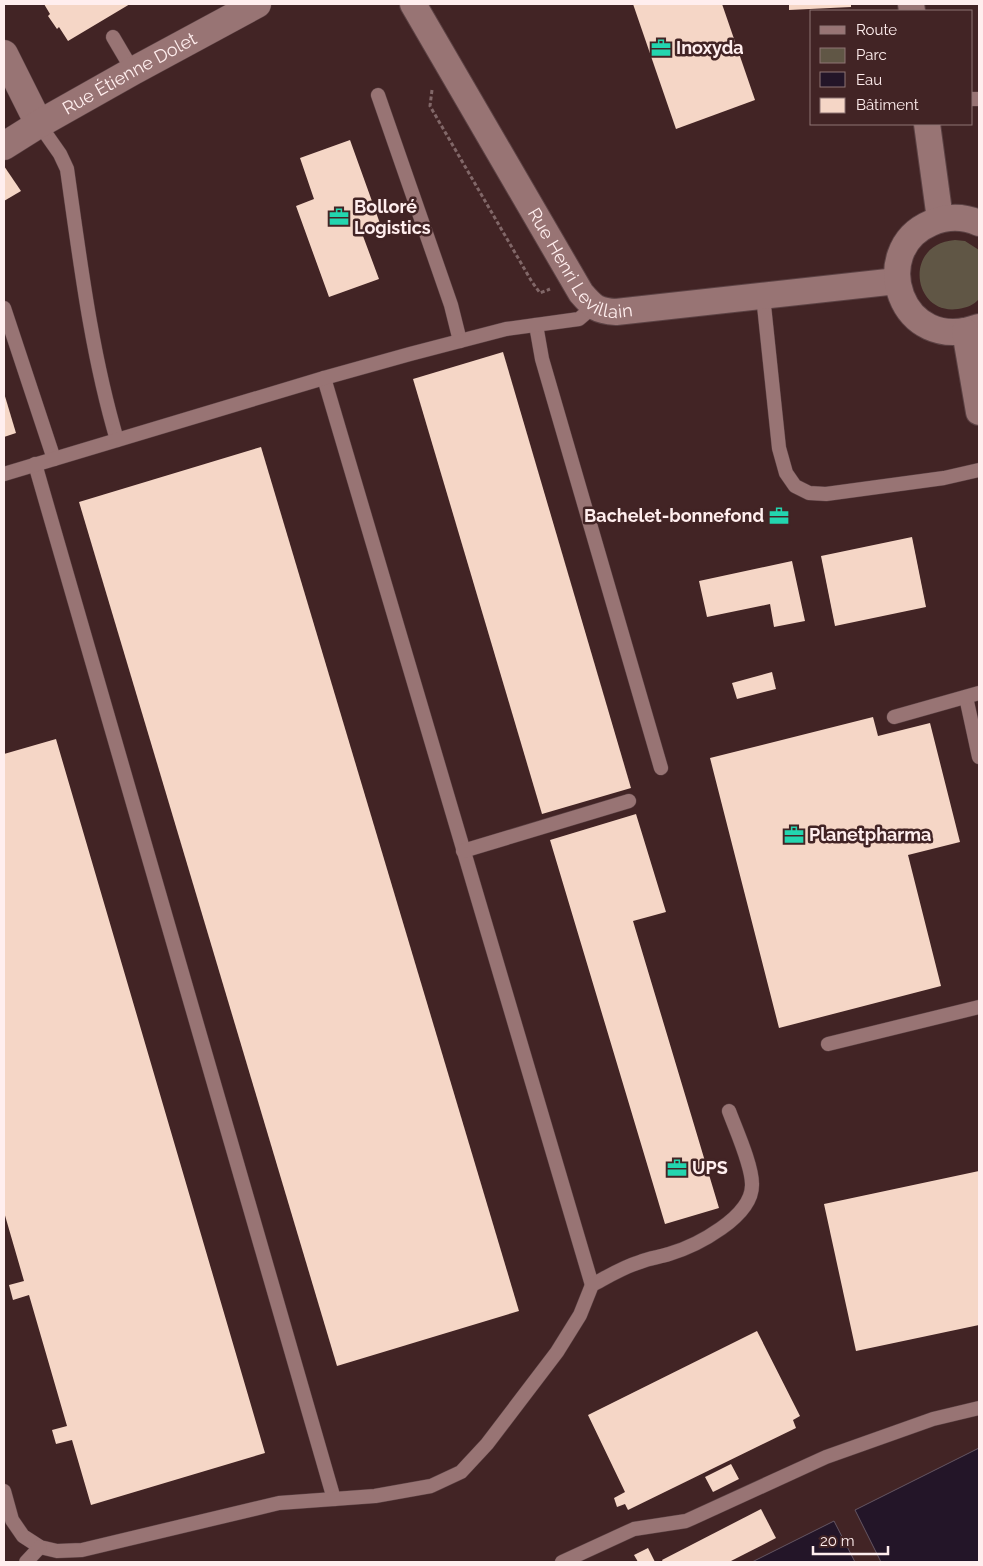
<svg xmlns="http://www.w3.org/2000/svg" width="983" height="1566" viewBox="0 0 983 1566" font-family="Raleway,sans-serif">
  <rect width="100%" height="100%" fill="#422425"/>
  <!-- green -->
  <path fill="#605645" d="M 955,240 L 965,241 L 979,250 L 979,299 C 974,305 966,308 958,309 C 913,316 902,244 955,240 Z"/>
  <!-- water -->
  <g fill="#231528" stroke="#655663">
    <path d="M 979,1448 L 979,1562 L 881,1562 L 855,1510 Z"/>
    <path d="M 834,1521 L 855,1562 L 752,1562 Z"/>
  </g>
  <!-- building -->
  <g fill="#f5d6c6">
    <path d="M 44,4 L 130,4 L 68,41 L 59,27 L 57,29 L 48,16 L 50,14 Z"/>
    <path d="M 633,4 L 722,4 L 755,100 L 676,129 Z"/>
    <path d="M 789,4 L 851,4 L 851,7 L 789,10 Z"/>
    <path d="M 350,140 L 382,229 L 363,236 L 379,279 L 329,297 L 296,206 L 314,199 L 300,158 Z"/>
    <path d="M 4,166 L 21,191 L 4,201 Z"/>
    <path d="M 503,352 L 631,788 L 542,814 L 413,379 Z"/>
    <path d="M 4,393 L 16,433 L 4,437 Z"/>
    <path d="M 261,447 L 519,1311 L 337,1366 L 79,502 Z"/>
    <path d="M 912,537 L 926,607 L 835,626 L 821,556 Z"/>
    <path d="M 792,561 L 805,621 L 774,627 L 770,604 L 707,617 L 699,581 Z"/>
    <path d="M 772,672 L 776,689 L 737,699 L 732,683 Z"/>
    <path d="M 873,717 L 878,736 L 930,723 L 960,842 L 908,855 L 941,986 L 779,1028 L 710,758 Z"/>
    <path d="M 56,739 L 265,1453 L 91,1505 L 72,1440 L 56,1444 L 52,1430 L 67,1426 L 29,1295 L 13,1300 L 9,1285 L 24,1281 L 4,1212 L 4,754 Z"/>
    <path d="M 636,814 L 666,912 L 633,921 L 719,1208 L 665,1224 L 550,840 Z"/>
    <path d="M 979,1171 L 979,1325 L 856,1351 L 824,1204 Z"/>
    <path d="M 757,1331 L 800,1416 L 793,1420 L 796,1428 L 628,1510 L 625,1504 L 617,1507 L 614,1498 L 625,1492 L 588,1415 Z"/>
    <path d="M 731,1464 L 739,1479 L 713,1492 L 705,1477 Z"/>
    <path d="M 761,1509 L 776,1538 L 729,1562 L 663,1562 L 662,1560 Z"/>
    <path d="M 648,1548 L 655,1562 L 638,1562 L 634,1555 Z"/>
  </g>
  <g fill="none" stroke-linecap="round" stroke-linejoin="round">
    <defs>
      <g id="lane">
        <path d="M 113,37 L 133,71"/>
        <path d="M 378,95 L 451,305 L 460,341"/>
        <path d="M 972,99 L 979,99"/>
        <path d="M 39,124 L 60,154 L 67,169 C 80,260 91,352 117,440"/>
        <path d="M 763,296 L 779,448 L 786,473 L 795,486 L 809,493 L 826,494 L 944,478 L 979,470"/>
        <path d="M 4,308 L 54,459"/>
        <path d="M 536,325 L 542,359 L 661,768"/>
        <path d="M 324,378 L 592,1285"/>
        <path d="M 35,464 L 334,1499"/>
        <path d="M 4,474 L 324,378 L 410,354 L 506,329 L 579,319 L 593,307"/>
        <path d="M 966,697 L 979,757"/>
        <path d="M 894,717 L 979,693"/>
        <path d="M 463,851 L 629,801"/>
        <path d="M 828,1044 L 979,1007"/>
        <path d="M 4,1491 L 12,1520 L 23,1536 L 40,1547 L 57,1551 L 82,1550 L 279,1503 L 375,1496 L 431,1486 L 461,1472 L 487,1444 L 557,1352 L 580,1315 L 592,1285 C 607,1277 623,1267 640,1262 C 649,1258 660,1257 669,1254 C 696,1246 753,1217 752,1184 C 752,1165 736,1130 729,1111"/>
        <path d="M 26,1562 L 40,1547"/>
        <path d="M 562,1562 L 634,1529 L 686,1521 L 826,1457 L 933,1419 L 979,1408"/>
      </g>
      <g id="street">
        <path id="s1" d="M 413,4 L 581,293 C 593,307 597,311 616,312 L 897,281"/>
        <path d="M 911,4 L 912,11"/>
        <path d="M 927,124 L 940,219"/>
        <path d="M 979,223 C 963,216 947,216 931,223 C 867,250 900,356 979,327"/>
        <path d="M 965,331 L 979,412"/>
      </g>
      <g id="secondary">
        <path d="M 4,54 L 39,124"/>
        <path id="s2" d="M 4,146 L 39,124 L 133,71 L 257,4"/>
      </g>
    </defs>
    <!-- lane casing -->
    <use href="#lane" stroke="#5c4244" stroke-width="15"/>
    <!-- street casing -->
    <use href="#street" stroke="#5c4244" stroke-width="28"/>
    <!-- secondary casing -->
    <use href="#secondary" stroke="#5c4244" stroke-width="29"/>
    <!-- path -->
    <path stroke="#816768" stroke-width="3" stroke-dasharray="4 2.5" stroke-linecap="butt" d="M 432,90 L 430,106 L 532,282 L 540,293 L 550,289"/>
    <!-- lane -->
    <use href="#lane" stroke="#987474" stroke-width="14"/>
    <!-- street -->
    <use href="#street" stroke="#987474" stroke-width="26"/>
    <!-- secondary -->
    <use href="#secondary" stroke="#987474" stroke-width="28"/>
  </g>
  <!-- icons -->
  <defs>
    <symbol id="office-bare" viewBox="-9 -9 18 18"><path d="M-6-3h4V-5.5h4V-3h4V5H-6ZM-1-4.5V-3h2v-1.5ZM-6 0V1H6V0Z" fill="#23d5af" stroke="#422425" stroke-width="2.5" paint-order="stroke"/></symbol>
  </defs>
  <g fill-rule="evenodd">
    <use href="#office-bare" x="647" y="34" width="28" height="28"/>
    <use href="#office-bare" x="325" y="203" width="28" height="28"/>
    <use href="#office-bare" x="765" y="502" width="28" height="28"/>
    <use href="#office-bare" x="780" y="821" width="28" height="28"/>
    <use href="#office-bare" x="663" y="1154" width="28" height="28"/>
  </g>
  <g text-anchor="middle" stroke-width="5" stroke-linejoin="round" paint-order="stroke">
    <!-- poi labels -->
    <g font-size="18" font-weight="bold" fill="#fee" stroke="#422425" text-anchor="start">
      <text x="676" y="54">Inoxyda</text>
      <text x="354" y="213">Bolloré<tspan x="354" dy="21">Logistics</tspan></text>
      <text x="764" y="522" text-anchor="end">Bachelet-bonnefond</text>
      <text x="809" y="841">Planetpharma</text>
      <text x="692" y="1174">UPS</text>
    </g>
    <!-- street labels -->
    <g font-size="18" fill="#fee" stroke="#422425">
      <text dy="6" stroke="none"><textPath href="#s2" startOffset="145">Rue Étienne Dolet</textPath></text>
      <text dy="6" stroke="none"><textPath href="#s1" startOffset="315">Rue Henri Levillain</textPath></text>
    </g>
  </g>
  <!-- border -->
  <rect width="983" height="1566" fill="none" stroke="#ffeeee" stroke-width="10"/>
  <!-- legend -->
  <rect x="810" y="10" width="162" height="115" fill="#422425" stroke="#8e7575"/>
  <rect x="820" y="26" width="25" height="8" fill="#987474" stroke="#8e7575"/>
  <text x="856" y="35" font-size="15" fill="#ffeeee">Route</text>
  <rect x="820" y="48" width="25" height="15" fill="#605645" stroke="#8e7575"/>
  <text x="856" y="60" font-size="15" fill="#ffeeee">Parc</text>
  <rect x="820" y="72" width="25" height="15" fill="#231528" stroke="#8e7575"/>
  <text x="856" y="85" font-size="15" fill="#ffeeee">Eau</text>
  <rect x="820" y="98" width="25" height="15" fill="#f5d6c6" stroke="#8e7575"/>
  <text x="856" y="110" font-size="15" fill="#ffeeee">Bâtiment</text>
  <!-- scale -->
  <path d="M813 1546v8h75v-8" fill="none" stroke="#ffeeee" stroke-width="2.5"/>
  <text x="820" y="1546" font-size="15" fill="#ffeeee" stroke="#422425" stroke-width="4" paint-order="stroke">20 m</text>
</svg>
